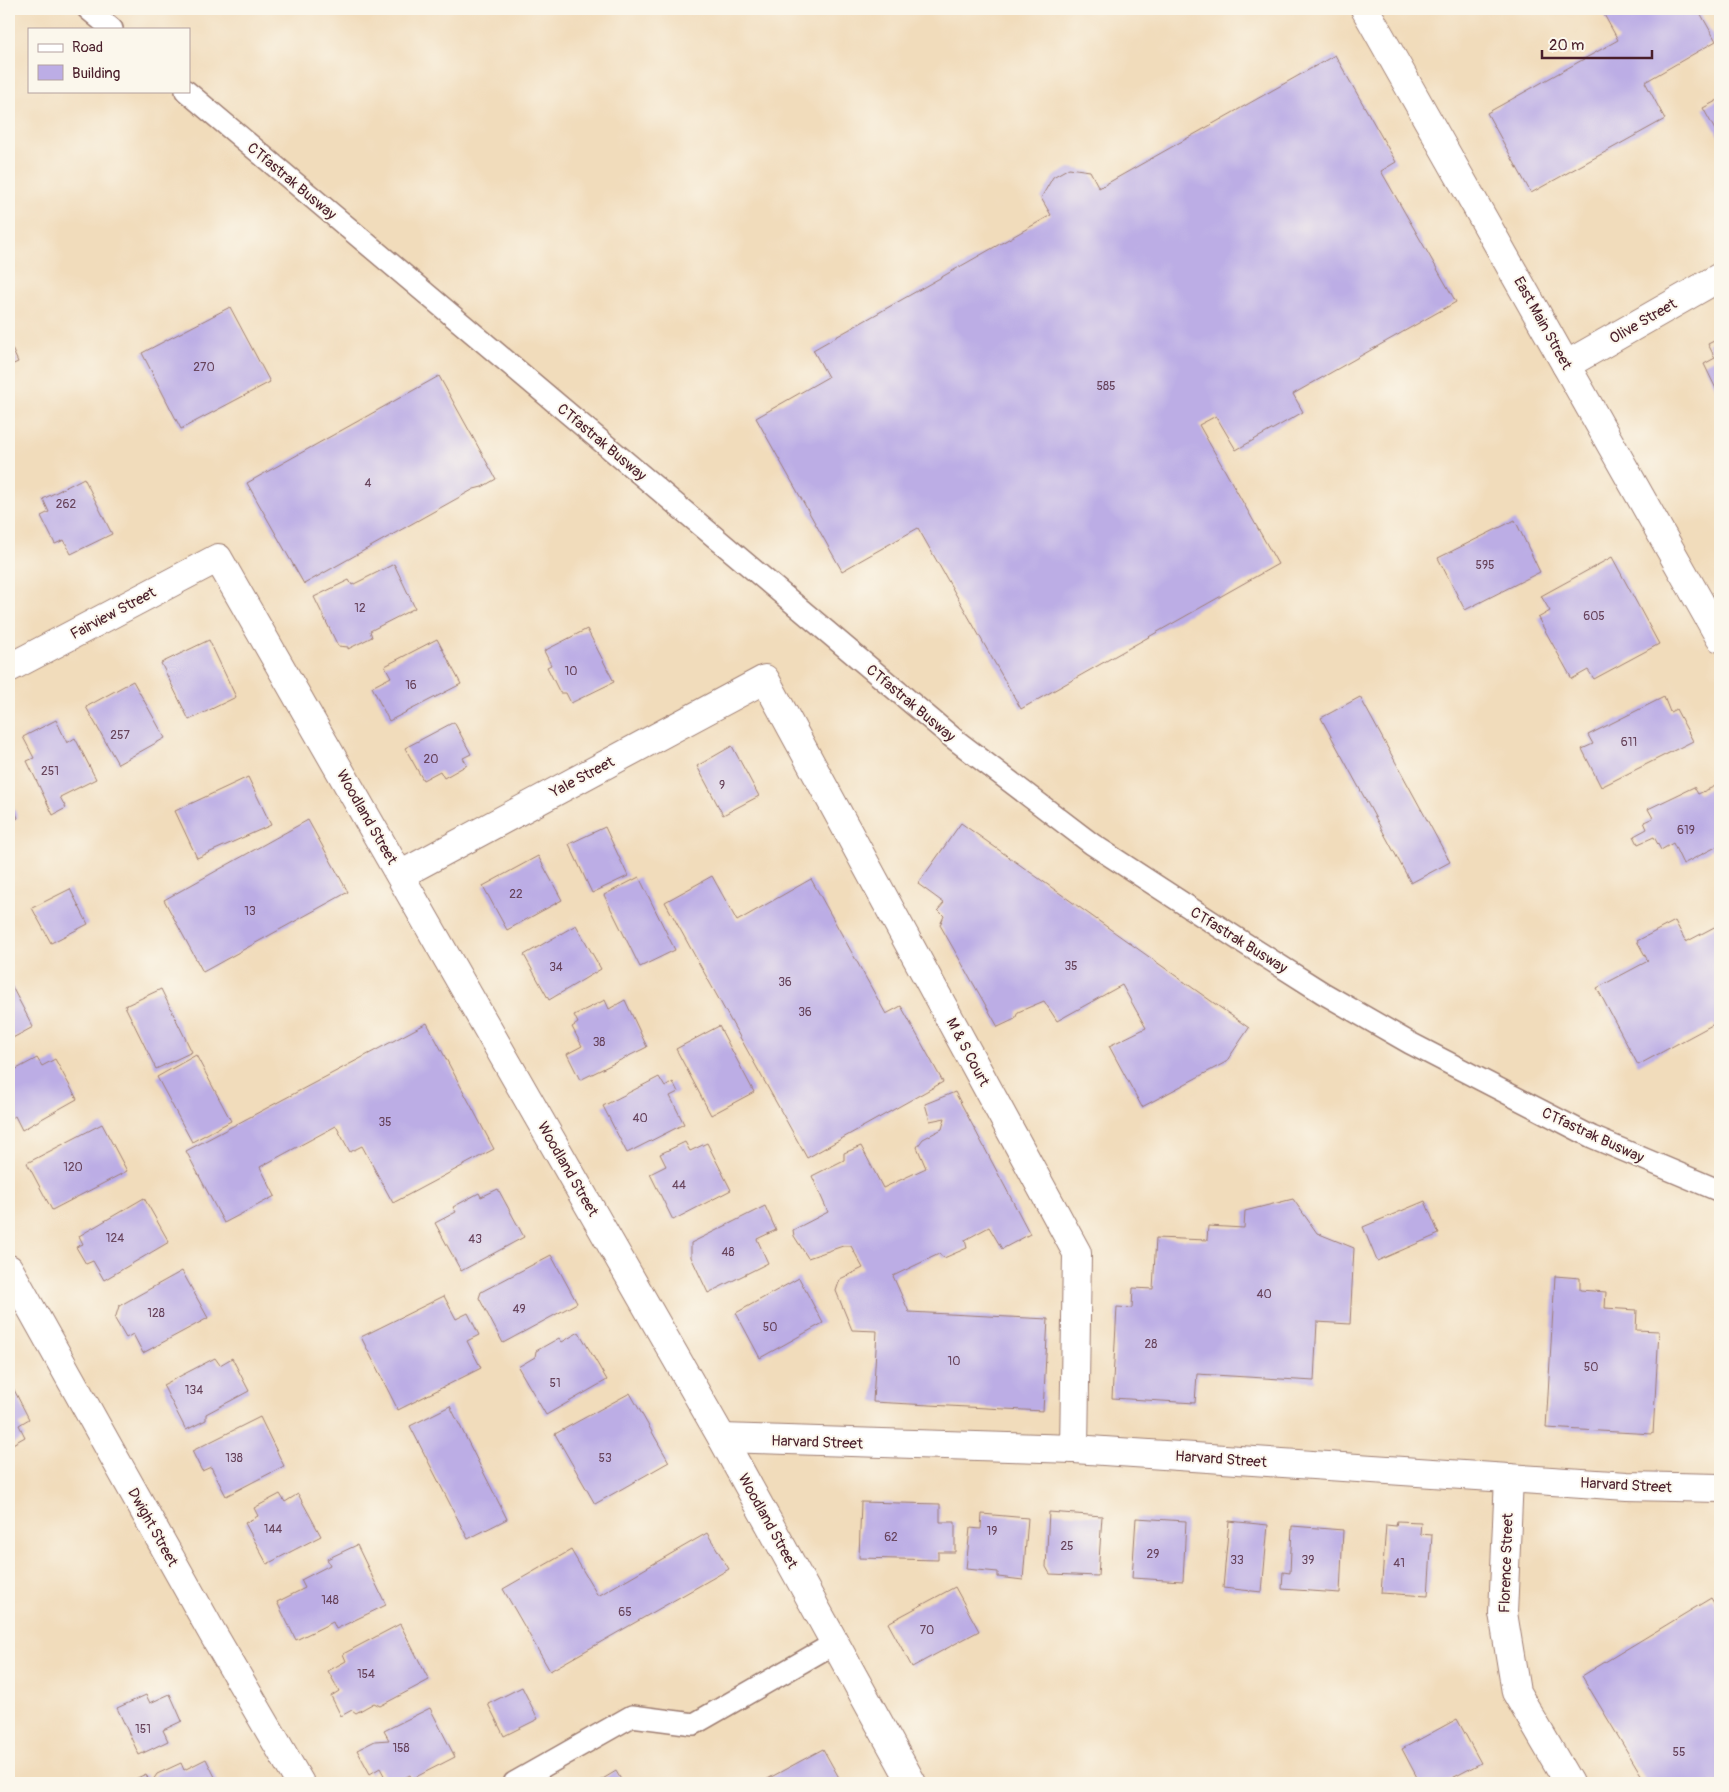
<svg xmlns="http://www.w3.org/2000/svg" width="1729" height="1792" viewBox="0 0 1729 1792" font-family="Pangolin,sans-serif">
  <rect width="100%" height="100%" fill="#fbf7ec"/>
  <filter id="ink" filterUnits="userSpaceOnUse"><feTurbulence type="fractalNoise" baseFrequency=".02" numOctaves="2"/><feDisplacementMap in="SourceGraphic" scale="10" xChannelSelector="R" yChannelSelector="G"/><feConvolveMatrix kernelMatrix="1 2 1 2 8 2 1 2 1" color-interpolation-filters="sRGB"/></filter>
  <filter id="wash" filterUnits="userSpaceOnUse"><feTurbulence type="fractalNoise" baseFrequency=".0096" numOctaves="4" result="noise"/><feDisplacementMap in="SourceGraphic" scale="20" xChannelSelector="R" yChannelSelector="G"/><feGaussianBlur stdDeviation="1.12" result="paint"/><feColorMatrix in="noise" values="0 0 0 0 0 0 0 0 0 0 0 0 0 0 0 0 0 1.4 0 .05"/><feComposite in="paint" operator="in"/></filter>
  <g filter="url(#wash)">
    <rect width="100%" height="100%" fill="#f1dcbb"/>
    <g id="blocks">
      <!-- building -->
      <g fill="#bcade5">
        <path d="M 1601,9 L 1698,9 L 1716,41 L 1645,82 L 1665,119 L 1531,193 L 1487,113 L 1618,40 Z"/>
        <path d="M 1335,55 L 1396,162 L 1381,171 L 1456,302 L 1293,394 L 1303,412 L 1236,450 L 1216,416 L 1199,425 L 1278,564 L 1021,709 L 918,528 L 842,571 L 756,418 L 828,377 L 813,350 L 1051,215 L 1041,198 L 1053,177 L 1069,168 L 1090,171 L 1099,188 Z"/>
        <path d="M 1720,99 L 1720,139 L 1703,108 Z"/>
        <path d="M 230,307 L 270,382 L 181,429 L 142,353 Z"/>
        <path d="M 1720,338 L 1720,397 L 1704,364 L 1715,358 L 1708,344 Z"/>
        <path d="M 9,342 L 18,362 L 9,366 Z"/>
        <path d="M 439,376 L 496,479 L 482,487 L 474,489 L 304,584 L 247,483 Z"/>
        <path d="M 84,478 L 112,534 L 71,554 L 64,540 L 55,544 L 41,516 L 49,512 L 43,499 Z"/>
        <path d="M 1515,520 L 1540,572 L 1465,610 L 1438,558 Z"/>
        <path d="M 1612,557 L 1659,644 L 1594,679 L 1588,670 L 1572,679 L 1538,618 L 1550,611 L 1541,596 Z"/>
        <path d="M 394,564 L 415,608 L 370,631 L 372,637 L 348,649 L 348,647 L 338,646 L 314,597 L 349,580 L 352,585 Z"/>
        <path d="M 587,629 L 614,682 L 571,703 L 566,693 L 560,693 L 547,667 L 551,665 L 544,651 Z"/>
        <path d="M 437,639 L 461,684 L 389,721 L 372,687 L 391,677 L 385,666 Z"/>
        <path d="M 209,640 L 236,697 L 189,720 L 161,663 Z"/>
        <path d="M 133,681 L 165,738 L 118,764 L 86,707 Z"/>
        <path d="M 1360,697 L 1450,862 L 1411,883 L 1321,718 Z"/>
        <path d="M 1664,697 L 1670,712 L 1676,709 L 1693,741 L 1601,787 L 1582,749 L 1593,744 L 1588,735 Z"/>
        <path d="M 56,720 L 67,743 L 75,738 L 96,779 L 60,797 L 66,808 L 53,815 L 27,761 L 34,758 L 23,737 Z"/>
        <path d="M 454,722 L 471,754 L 463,758 L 467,765 L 444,778 L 440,771 L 423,780 L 405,748 Z"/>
        <path d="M 732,746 L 759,796 L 723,815 L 697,766 Z"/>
        <path d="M 248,777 L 271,825 L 197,858 L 175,811 Z"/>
        <path d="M 1720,784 L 1720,845 L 1683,864 L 1673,843 L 1661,850 L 1654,837 L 1638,844 L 1634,836 L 1647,829 L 1644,822 L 1653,818 L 1648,809 L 1694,787 L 1698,794 Z"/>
        <path d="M 9,797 L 18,818 L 9,823 Z"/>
        <path d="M 308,820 L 348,892 L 203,972 L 164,900 Z"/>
        <path d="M 961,823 L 1249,1028 L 1226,1062 L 1142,1107 L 1109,1046 L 1146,1028 L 1122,985 L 1057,1021 L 1044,1001 L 1018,1012 L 1015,1019 L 998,1027 L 940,925 L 944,916 L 938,910 L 944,903 L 918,884 Z"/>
        <path d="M 605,827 L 628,876 L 592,893 L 569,844 Z"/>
        <path d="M 538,856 L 562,900 L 507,930 L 483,886 Z"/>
        <path d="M 712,876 L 737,921 L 811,879 L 886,1014 L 901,1006 L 943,1082 L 807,1158 L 665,902 Z"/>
        <path d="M 639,877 L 675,950 L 640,967 L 604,895 Z"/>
        <path d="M 70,889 L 88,924 L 51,943 L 32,908 Z"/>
        <path d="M 1675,921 L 1686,942 L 1720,924 L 1720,1035 L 1714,1024 L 1638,1065 L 1597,988 L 1648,961 L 1637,941 Z"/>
        <path d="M 576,925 L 601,969 L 549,1000 L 524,955 Z"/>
        <path d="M 9,981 L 33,1027 L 9,1040 Z"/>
        <path d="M 161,989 L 192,1052 L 156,1069 L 125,1006 Z"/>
        <path d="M 605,1000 L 609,1009 L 625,1000 L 647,1047 L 580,1080 L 567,1054 L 582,1046 L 572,1027 L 578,1023 L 574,1015 Z"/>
        <path d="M 427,1023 L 494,1149 L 393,1203 L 362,1146 L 350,1152 L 336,1126 L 260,1167 L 275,1196 L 224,1223 L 186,1151 Z"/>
        <path d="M 719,1026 L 754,1092 L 711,1115 L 676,1049 Z"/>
        <path d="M 196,1055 L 231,1121 L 192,1142 L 157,1077 Z"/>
        <path d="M 37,1058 L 42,1066 L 55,1059 L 77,1099 L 22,1130 L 15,1116 L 9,1119 L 9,1084 L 12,1082 L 9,1073 Z"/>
        <path d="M 659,1077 L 665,1087 L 673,1082 L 678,1092 L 670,1096 L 684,1124 L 627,1153 L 603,1106 Z"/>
        <path d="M 955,1092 L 1030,1234 L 1002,1249 L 989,1227 L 965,1240 L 967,1248 L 944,1258 L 939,1254 L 893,1276 L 909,1312 L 1048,1319 L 1043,1411 L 873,1402 L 877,1331 L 852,1330 L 836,1291 L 840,1279 L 863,1268 L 851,1246 L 843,1246 L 808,1258 L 794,1236 L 793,1230 L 828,1212 L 812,1176 L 844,1160 L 844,1153 L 861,1146 L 883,1188 L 926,1168 L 917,1147 L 923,1139 L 942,1129 L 945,1118 L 930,1121 L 925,1104 Z"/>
        <path d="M 102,1124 L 127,1171 L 52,1210 L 27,1163 Z"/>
        <path d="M 685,1142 L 690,1151 L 707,1143 L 731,1190 L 673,1220 L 650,1174 L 666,1166 L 660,1154 Z"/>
        <path d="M 498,1189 L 524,1237 L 461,1271 L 435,1223 L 456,1212 L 453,1207 L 479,1193 L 481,1197 Z"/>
        <path d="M 144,1198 L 169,1242 L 104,1280 L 93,1261 L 86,1264 L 76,1247 L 83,1244 L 79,1236 Z"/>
        <path d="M 1293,1199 L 1317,1233 L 1354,1248 L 1350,1324 L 1317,1322 L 1314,1381 L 1197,1374 L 1195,1403 L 1112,1398 L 1117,1307 L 1132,1308 L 1133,1288 L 1153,1289 L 1156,1238 L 1207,1240 L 1208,1226 L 1244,1228 L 1245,1211 Z"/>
        <path d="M 1425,1201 L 1439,1234 L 1377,1261 L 1363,1227 Z"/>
        <path d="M 765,1206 L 776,1230 L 757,1239 L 768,1263 L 708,1293 L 691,1257 L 691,1243 Z"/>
        <path d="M 551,1255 L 577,1303 L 503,1343 L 479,1298 L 481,1292 Z"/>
        <path d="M 182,1271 L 208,1318 L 143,1353 L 133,1334 L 126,1338 L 115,1319 L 119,1306 Z"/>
        <path d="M 1555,1276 L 1580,1278 L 1580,1290 L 1606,1292 L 1605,1308 L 1637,1310 L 1636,1330 L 1659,1331 L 1653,1434 L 1546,1428 Z"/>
        <path d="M 799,1278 L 823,1323 L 760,1358 L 736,1313 Z"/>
        <path d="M 444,1296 L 456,1319 L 468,1313 L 479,1335 L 467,1341 L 481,1368 L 398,1410 L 361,1337 Z"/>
        <path d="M 579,1332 L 607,1380 L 546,1415 L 518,1367 L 535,1357 L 536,1351 L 559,1338 L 562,1342 Z"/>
        <path d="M 215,1358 L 220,1365 L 232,1358 L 249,1391 L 206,1414 L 206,1420 L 186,1430 L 163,1385 Z"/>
        <path d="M 9,1380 L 29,1419 L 19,1425 L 25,1437 L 9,1446 Z"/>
        <path d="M 630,1393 L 669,1462 L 595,1504 L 555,1434 Z"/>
        <path d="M 450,1406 L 507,1519 L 468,1539 L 410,1426 Z"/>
        <path d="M 260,1417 L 284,1466 L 226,1496 L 211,1467 L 202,1471 L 192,1451 Z"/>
        <path d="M 280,1494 L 285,1502 L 298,1494 L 321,1536 L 267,1564 L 245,1523 L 258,1516 L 254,1508 Z"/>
        <path d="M 861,1502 L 940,1504 L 940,1522 L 955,1522 L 955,1552 L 938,1552 L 938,1560 L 859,1558 Z"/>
        <path d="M 1049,1512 L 1102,1516 L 1098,1576 L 1050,1574 L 1046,1567 Z"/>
        <path d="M 982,1514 L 1028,1518 L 1023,1580 L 998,1577 L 998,1572 L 966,1569 L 970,1528 L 981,1529 Z"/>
        <path d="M 1136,1518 L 1186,1521 L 1183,1581 L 1132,1578 Z"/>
        <path d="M 1229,1521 L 1268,1525 L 1262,1592 L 1223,1588 Z"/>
        <path d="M 1397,1521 L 1421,1522 L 1420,1534 L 1432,1535 L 1428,1596 L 1381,1593 L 1386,1525 L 1396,1526 Z"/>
        <path d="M 1292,1526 L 1343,1530 L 1340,1593 L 1282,1589 L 1283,1572 L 1290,1573 Z"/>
        <path d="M 707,1533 L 729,1569 L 550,1671 L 503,1589 L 571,1550 L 598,1596 Z"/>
        <path d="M 357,1545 L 386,1605 L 336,1629 L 333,1622 L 296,1640 L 277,1602 L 305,1588 L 301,1580 L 330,1565 L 327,1559 Z"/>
        <path d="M 955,1587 L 979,1631 L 912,1667 L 888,1623 Z"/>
        <path d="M 1711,1598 L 1720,1613 L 1720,1783 L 1646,1783 L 1582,1676 Z"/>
        <path d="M 400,1624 L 429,1680 L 380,1706 L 374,1703 L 356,1713 L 352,1710 L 341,1716 L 331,1696 L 339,1691 L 328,1671 L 346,1661 L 343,1654 Z"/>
        <path d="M 522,1687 L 538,1719 L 504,1736 L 488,1704 Z"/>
        <path d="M 170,1694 L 182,1721 L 163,1730 L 168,1741 L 139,1755 L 117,1708 L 146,1695 L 150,1703 Z"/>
        <path d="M 430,1708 L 455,1757 L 412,1779 L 410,1775 L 395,1783 L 388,1783 L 380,1768 L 370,1774 L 357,1750 L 375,1741 L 389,1740 L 384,1731 Z"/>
        <path d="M 1457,1719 L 1481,1763 L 1443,1783 L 1420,1783 L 1402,1749 Z"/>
        <path d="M 823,1749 L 842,1783 L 760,1783 Z"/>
        <path d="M 206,1759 L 218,1783 L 151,1783 L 157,1774 L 181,1763 L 184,1770 Z"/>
        <path d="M 616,1771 L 623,1783 L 596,1783 Z"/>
        <path d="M 146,1774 L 150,1783 L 126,1783 Z"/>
      </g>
    </g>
  </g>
  <g filter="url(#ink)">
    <use href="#blocks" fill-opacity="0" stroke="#9e7e73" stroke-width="1"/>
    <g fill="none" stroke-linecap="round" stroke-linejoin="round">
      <defs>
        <g id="lane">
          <path d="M 88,9 L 112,29"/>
          <path d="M 186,91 L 953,738 L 1092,844 L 1241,941 L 1323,993 L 1410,1043 L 1592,1137 L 1720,1191"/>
          <path d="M 514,1783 L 632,1716 L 694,1724 L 835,1643"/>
        </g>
        <g id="street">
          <path d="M 1566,365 L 1720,277"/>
          <path d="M 9,668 L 218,558 L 722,1438 L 912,1783"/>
          <path d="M 400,875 L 765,679 L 1077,1253 L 1074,1449"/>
          <path d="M 9,1269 L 213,1634 L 300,1783"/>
          <path d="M 722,1438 L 1074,1449 L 1627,1486 L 1720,1488"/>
          <path d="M 1509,1478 L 1503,1613 L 1516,1692 L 1569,1783"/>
        </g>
        <path id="secondary" d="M 1365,9 L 1720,638"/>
      </defs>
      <!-- lane casing -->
      <use href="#lane" stroke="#9e7e73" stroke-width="24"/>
      <!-- street casing -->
      <use href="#street" stroke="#9e7e73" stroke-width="30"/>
      <!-- secondary casing -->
      <use href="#secondary" stroke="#9e7e73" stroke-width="30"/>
      <!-- lane -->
      <use href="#lane" stroke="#fff" stroke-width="21"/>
      <!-- street -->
      <use href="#street" stroke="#fff" stroke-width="28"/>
      <!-- secondary -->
      <use href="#secondary" stroke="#fff" stroke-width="28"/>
    </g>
  </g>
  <g text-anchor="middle" stroke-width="4" stroke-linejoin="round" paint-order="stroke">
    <!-- number labels -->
    <g font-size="12" fill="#66425a">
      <text x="204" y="371">270</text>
      <text x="1106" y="390">585</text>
      <text x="368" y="487">4</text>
      <text x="66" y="508">262</text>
      <text x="1485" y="569">595</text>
      <text x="360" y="612">12</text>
      <text x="1594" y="620">605</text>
      <text x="571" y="675">10</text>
      <text x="411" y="689">16</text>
      <text x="120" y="739">257</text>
      <text x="1629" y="746">611</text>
      <text x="431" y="763">20</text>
      <text x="50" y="775">251</text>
      <text x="722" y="789">9</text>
      <text x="1686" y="834">619</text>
      <text x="516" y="898">22</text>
      <text x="250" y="915">13</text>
      <text x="1071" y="970">35</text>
      <text x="556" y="971">34</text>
      <text x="785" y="986">36</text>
      <text x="805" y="1016">36</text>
      <text x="599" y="1046">38</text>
      <text x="640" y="1122">40</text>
      <text x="385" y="1126">35</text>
      <text x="73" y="1171">120</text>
      <text x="679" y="1189">44</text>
      <text x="115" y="1242">124</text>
      <text x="475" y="1243">43</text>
      <text x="728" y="1256">48</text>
      <text x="1264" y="1298">40</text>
      <text x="519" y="1313">49</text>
      <text x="156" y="1317">128</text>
      <text x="770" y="1331">50</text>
      <text x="1151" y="1348">28</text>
      <text x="954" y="1365">10</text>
      <text x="1591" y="1371">50</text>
      <text x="555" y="1387">51</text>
      <text x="194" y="1394">134</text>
      <text x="234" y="1462">138</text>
      <text x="605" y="1462">53</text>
      <text x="273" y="1533">144</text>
      <text x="992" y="1535">19</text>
      <text x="891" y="1541">62</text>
      <text x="1067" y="1550">25</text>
      <text x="1153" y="1558">29</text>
      <text x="1237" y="1564">33</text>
      <text x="1308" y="1564">39</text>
      <text x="1399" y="1567">41</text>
      <text x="330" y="1604">148</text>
      <text x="625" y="1616">65</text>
      <text x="927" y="1634">70</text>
      <text x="366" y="1678">154</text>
      <text x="143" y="1733">151</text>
      <text x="401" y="1752">158</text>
      <text x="1679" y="1756">55</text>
    </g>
    <!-- street labels -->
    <g font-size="15" fill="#4a1f2b" stroke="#fbf7ec">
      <text transform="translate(292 181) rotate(40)" y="5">CTfastrak Busway</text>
      <text transform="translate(1643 321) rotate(-30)" y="5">Olive Street</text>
      <text transform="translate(1543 323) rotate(61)" y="5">East Main Street</text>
      <text transform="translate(602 442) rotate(40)" y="5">CTfastrak Busway</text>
      <text transform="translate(113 613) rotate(-28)" y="5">Fairview Street</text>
      <text transform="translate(911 703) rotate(40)" y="5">CTfastrak Busway</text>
      <text transform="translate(582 777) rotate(-28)" y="5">Yale Street</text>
      <text transform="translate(367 817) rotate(60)" y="5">Woodland Street</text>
      <text transform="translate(1239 940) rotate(32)" y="5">CTfastrak Busway</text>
      <text transform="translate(968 1052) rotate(62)" y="5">M &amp; S Court</text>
      <text transform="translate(1593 1135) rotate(25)" y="5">CTfastrak Busway</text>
      <text transform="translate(568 1169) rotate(60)" y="5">Woodland Street</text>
      <text transform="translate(817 1442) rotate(2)" y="5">Harvard Street</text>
      <text transform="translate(1221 1459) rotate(4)" y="5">Harvard Street</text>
      <text transform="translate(1626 1485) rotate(3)" y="5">Harvard Street</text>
      <text transform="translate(768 1521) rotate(61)" y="5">Woodland Street</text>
      <text transform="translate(153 1527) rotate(61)" y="5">Dwight Street</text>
      <text transform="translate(1506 1563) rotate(-88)" y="5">Florence Street</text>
    </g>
  </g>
  <!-- margin -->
  <rect width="1729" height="1792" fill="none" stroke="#fbf7ec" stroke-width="30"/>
  <!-- legend -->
  <rect x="28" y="28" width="162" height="65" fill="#fbf7ec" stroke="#b4a19f"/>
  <rect x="38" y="44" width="25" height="8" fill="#ffffff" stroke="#b4a19f"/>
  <text x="72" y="52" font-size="15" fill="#4a1f2b">Road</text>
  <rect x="38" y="65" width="25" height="15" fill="#bcade5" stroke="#b4a19f"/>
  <text x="72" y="78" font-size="15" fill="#4a1f2b">Building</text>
  <!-- scale -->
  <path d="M1542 50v8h110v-8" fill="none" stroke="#4a1f2b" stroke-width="2.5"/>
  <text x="1549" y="50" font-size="15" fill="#4a1f2b" stroke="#fbf7ec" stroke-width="4" paint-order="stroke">20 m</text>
</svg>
